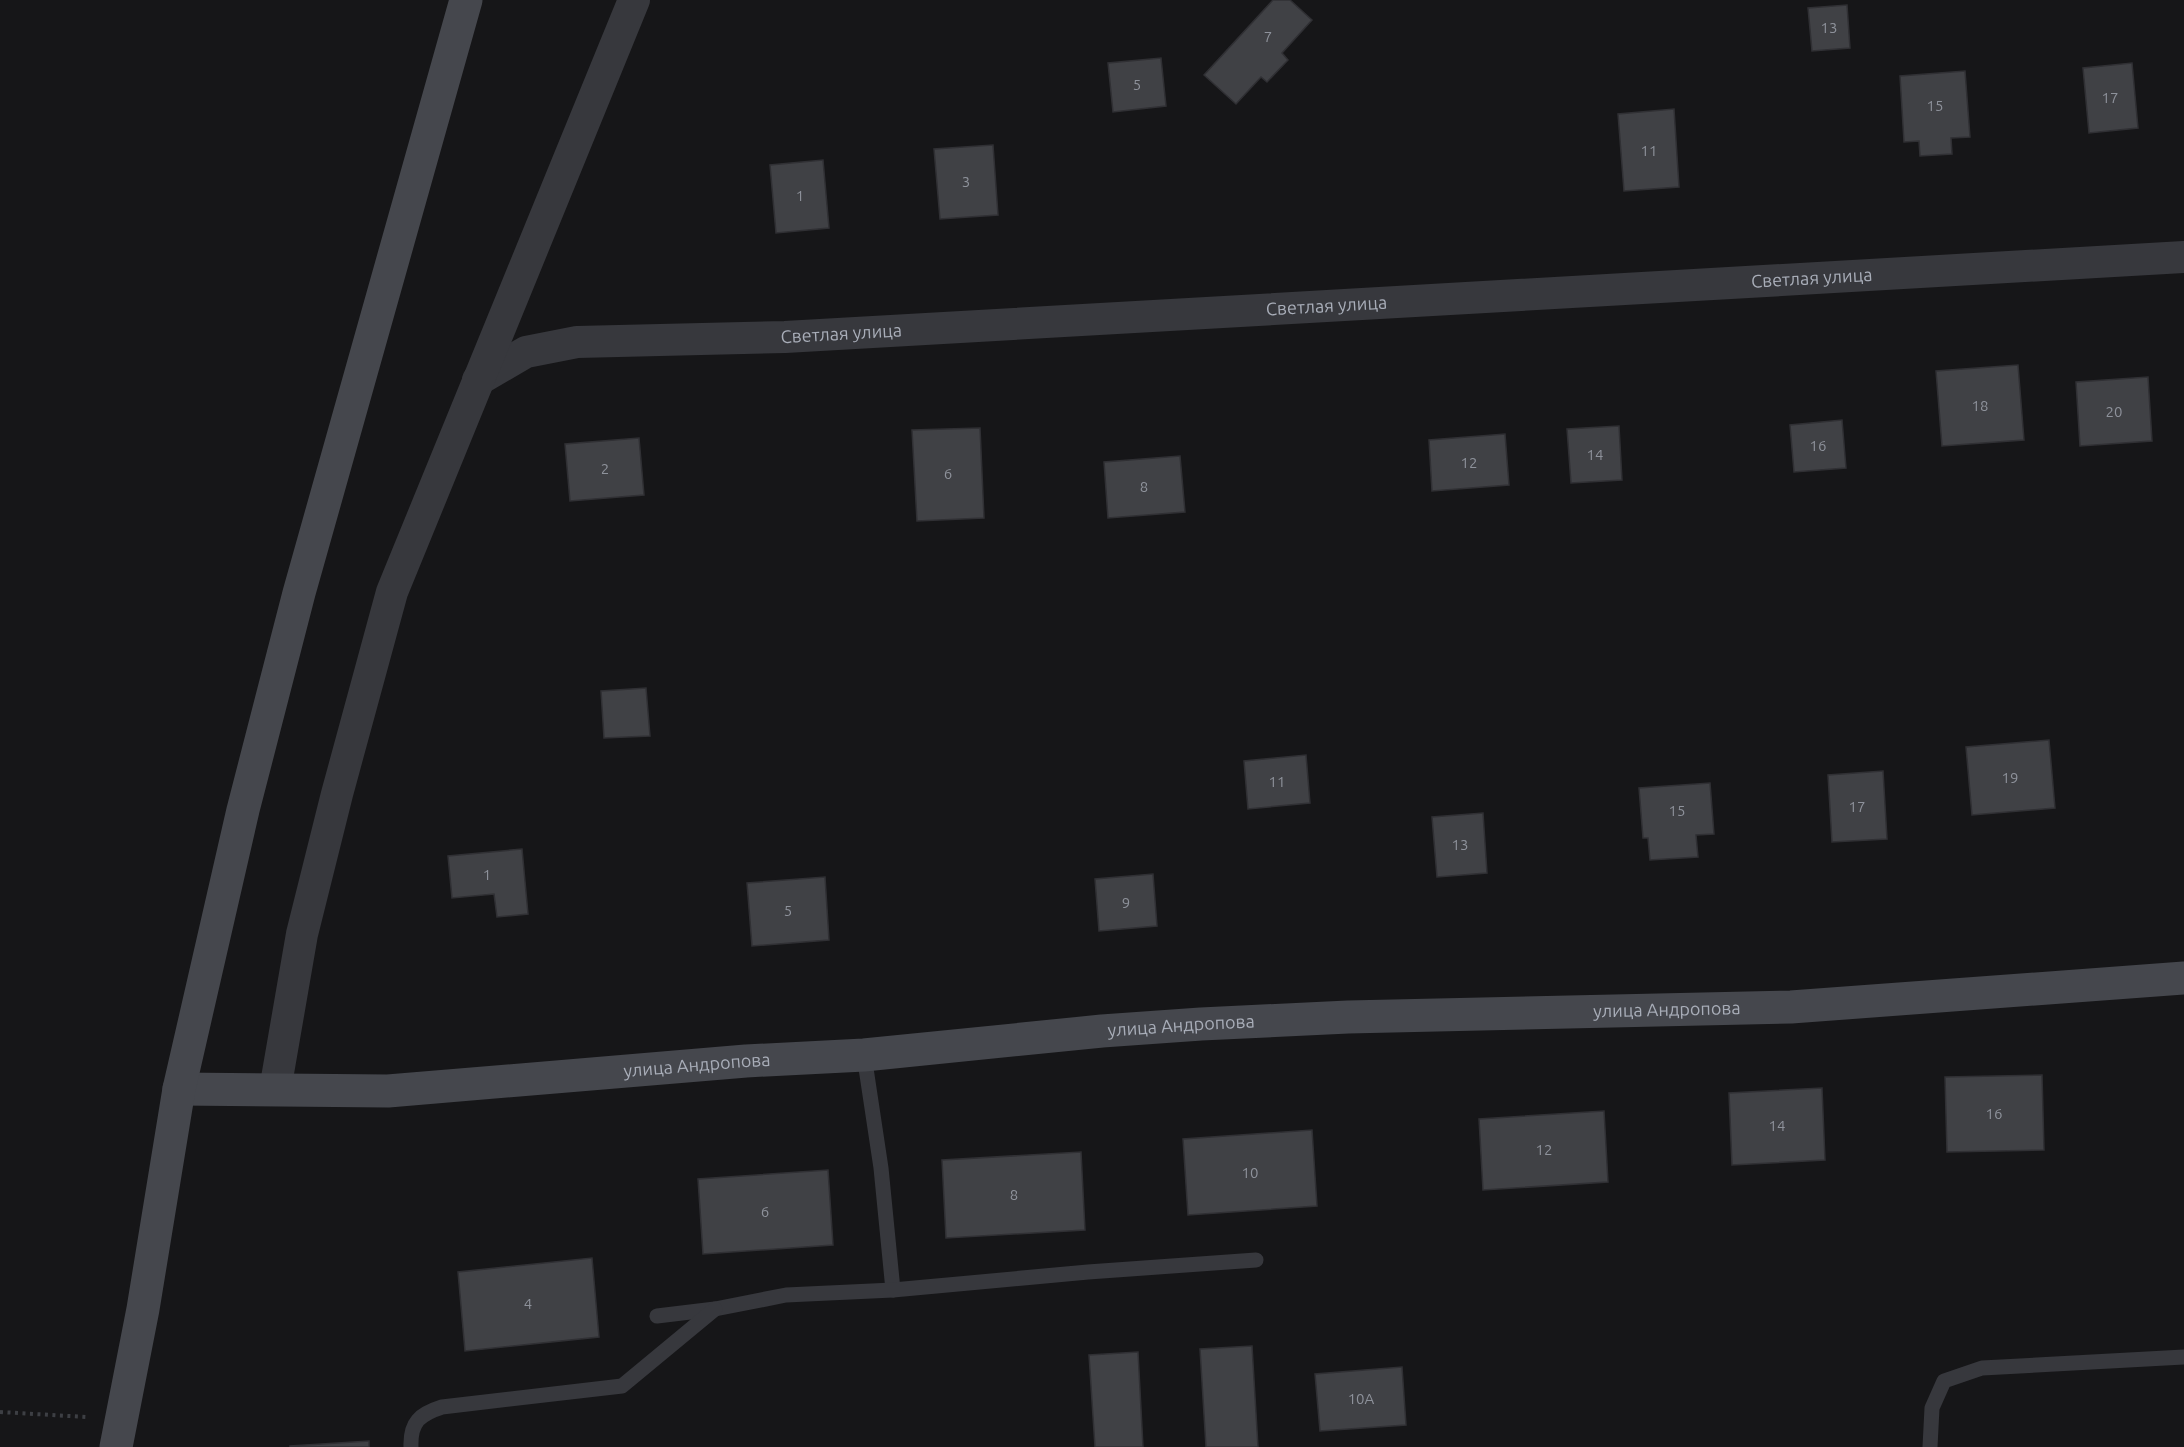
<svg xmlns="http://www.w3.org/2000/svg" width="2184" height="1447" viewBox="0 0 2184 1447" font-family="Ubuntu,sans-serif">
  <rect width="100%" height="100%" fill="#161618"/>
  <!-- building -->
  <g fill="#404145" stroke="#303034" stroke-width="1.5">
    <path d="M 1273,0 L 1290,0 L 1312,20 L 1282,53 L 1288,60 L 1267,82 L 1261,77 L 1236,104 L 1204,75 Z"/>
    <path d="M 1847,5 L 1850,48 L 1812,51 L 1808,8 Z"/>
    <path d="M 1161,58 L 1166,106 L 1113,112 L 1108,63 Z"/>
    <path d="M 2132,63 L 2138,128 L 2089,133 L 2083,68 Z"/>
    <path d="M 1965,71 L 1970,137 L 1951,138 L 1952,154 L 1920,156 L 1919,141 L 1904,142 L 1900,76 Z"/>
    <path d="M 1674,109 L 1679,187 L 1624,191 L 1618,114 Z"/>
    <path d="M 993,145 L 998,215 L 940,219 L 934,149 Z"/>
    <path d="M 823,160 L 829,228 L 776,233 L 770,165 Z"/>
    <path d="M 2018,365 L 2024,440 L 1942,446 L 1936,371 Z"/>
    <path d="M 2148,377 L 2152,441 L 2080,446 L 2076,382 Z"/>
    <path d="M 1842,420 L 1846,468 L 1794,472 L 1790,425 Z"/>
    <path d="M 1619,426 L 1622,480 L 1571,483 L 1567,429 Z"/>
    <path d="M 980,428 L 984,518 L 917,521 L 912,430 Z"/>
    <path d="M 1505,434 L 1509,485 L 1432,491 L 1429,440 Z"/>
    <path d="M 639,438 L 644,495 L 570,501 L 565,444 Z"/>
    <path d="M 1180,456 L 1185,512 L 1108,518 L 1104,462 Z"/>
    <path d="M 646,688 L 650,736 L 604,738 L 601,691 Z"/>
    <path d="M 2049,740 L 2055,808 L 1972,815 L 1966,747 Z"/>
    <path d="M 1306,755 L 1310,803 L 1248,809 L 1244,761 Z"/>
    <path d="M 1883,771 L 1887,839 L 1832,842 L 1828,775 Z"/>
    <path d="M 1710,783 L 1714,834 L 1696,835 L 1698,857 L 1650,860 L 1648,838 L 1643,838 L 1639,788 Z"/>
    <path d="M 1483,813 L 1487,873 L 1437,877 L 1432,817 Z"/>
    <path d="M 522,849 L 528,914 L 497,917 L 494,894 L 452,898 L 448,856 Z"/>
    <path d="M 1153,874 L 1157,926 L 1099,931 L 1095,879 Z"/>
    <path d="M 825,877 L 829,940 L 752,946 L 747,883 Z"/>
    <path d="M 2042,1075 L 2044,1150 L 1947,1152 L 1945,1077 Z"/>
    <path d="M 1822,1088 L 1825,1160 L 1732,1165 L 1729,1093 Z"/>
    <path d="M 1604,1111 L 1608,1182 L 1483,1190 L 1479,1119 Z"/>
    <path d="M 1312,1130 L 1317,1206 L 1188,1215 L 1183,1139 Z"/>
    <path d="M 1081,1152 L 1085,1230 L 946,1238 L 942,1160 Z"/>
    <path d="M 828,1170 L 833,1245 L 703,1254 L 698,1179 Z"/>
    <path d="M 592,1258 L 599,1337 L 465,1351 L 458,1272 Z"/>
    <path d="M 1252,1346 L 1258,1447 L 1206,1447 L 1200,1349 Z"/>
    <path d="M 1138,1352 L 1143,1447 L 1095,1447 L 1089,1355 Z"/>
    <path d="M 1402,1367 L 1406,1425 L 1320,1431 L 1315,1374 Z"/>
    <path d="M 369,1441 L 369,1447 L 290,1447 L 290,1446 Z"/>
  </g>
  <g fill="none" stroke-linecap="round" stroke-linejoin="round">
    <!-- path -->
    <path stroke="#3d3f44" stroke-width="4" stroke-dasharray="3 4.5" stroke-linecap="butt" d="M 0,1412 L 86,1417"/>
    <!-- lane -->
    <g stroke="#37383d" stroke-width="15">
      <path d="M 864,1055 L 881,1168 L 893,1290"/>
      <path d="M 657,1316 L 715,1309 L 786,1295 L 893,1290 L 1088,1272 L 1256,1260"/>
      <path d="M 411,1447 C 410,1422 420,1414 442,1407 L 622,1386 L 715,1309"/>
      <path d="M 1930,1447 L 1932,1408 L 1944,1381 L 1982,1368 L 2184,1357"/>
    </g>
    <!-- street -->
    <g stroke="#37383d" stroke-width="32">
      <path id="s1" d="M 478,380 L 526,352 L 577,342 L 785,337 L 2184,257"/>
      <path d="M 275,1090 L 302,934 L 337,794 L 392,592 L 634,0"/>
    </g>
    <!-- secondary -->
    <g stroke="#45474d" stroke-width="33">
      <path id="s2" d="M 179,1089 L 388,1091 L 746,1061 L 864,1055 L 1102,1031 L 1201,1024 L 1348,1017 L 1791,1007 L 2184,978"/>
      <path d="M 116,1447 L 143,1309 L 179,1089 L 243,810 L 299,593 L 466,0"/>
    </g>
  </g>
  <g text-anchor="middle" stroke-width="5" stroke-linejoin="round" paint-order="stroke">
    <!-- number labels -->
    <g font-size="15" fill="#8e929b">
      <text x="1829" y="33">13</text>
      <text x="1268" y="42">7</text>
      <text x="1137" y="90">5</text>
      <text x="2110" y="103">17</text>
      <text x="1935" y="111">15</text>
      <text x="1649" y="156">11</text>
      <text x="966" y="187">3</text>
      <text x="800" y="201">1</text>
      <text x="1980" y="411">18</text>
      <text x="2114" y="417">20</text>
      <text x="1818" y="451">16</text>
      <text x="1595" y="460">14</text>
      <text x="1469" y="468">12</text>
      <text x="605" y="474">2</text>
      <text x="948" y="479">6</text>
      <text x="1144" y="492">8</text>
      <text x="2010" y="783">19</text>
      <text x="1277" y="787">11</text>
      <text x="1857" y="812">17</text>
      <text x="1677" y="816">15</text>
      <text x="1460" y="850">13</text>
      <text x="487" y="880">1</text>
      <text x="1126" y="908">9</text>
      <text x="788" y="916">5</text>
      <text x="1994" y="1119">16</text>
      <text x="1777" y="1131">14</text>
      <text x="1544" y="1155">12</text>
      <text x="1250" y="1178">10</text>
      <text x="1014" y="1200">8</text>
      <text x="765" y="1217">6</text>
      <text x="528" y="1309">4</text>
      <text x="1361" y="1404">10А</text>
    </g>
    <!-- street labels -->
    <g font-size="18" fill="#a8adb8" stroke="#111113">
      <text dy="6" stroke="none"><textPath href="#s1" startOffset="1344">Светлая улица</textPath></text>
      <text dy="6" stroke="none"><textPath href="#s1" startOffset="858">Светлая улица</textPath></text>
      <text dy="6" stroke="none"><textPath href="#s1" startOffset="372">Светлая улица</textPath></text>
      <text dy="6" stroke="none"><textPath href="#s2" startOffset="1491">улица Андропова</textPath></text>
      <text dy="6" stroke="none"><textPath href="#s2" startOffset="1005">улица Андропова</textPath></text>
      <text dy="6" stroke="none"><textPath href="#s2" startOffset="519">улица Андропова</textPath></text>
    </g>
  </g>
</svg>
